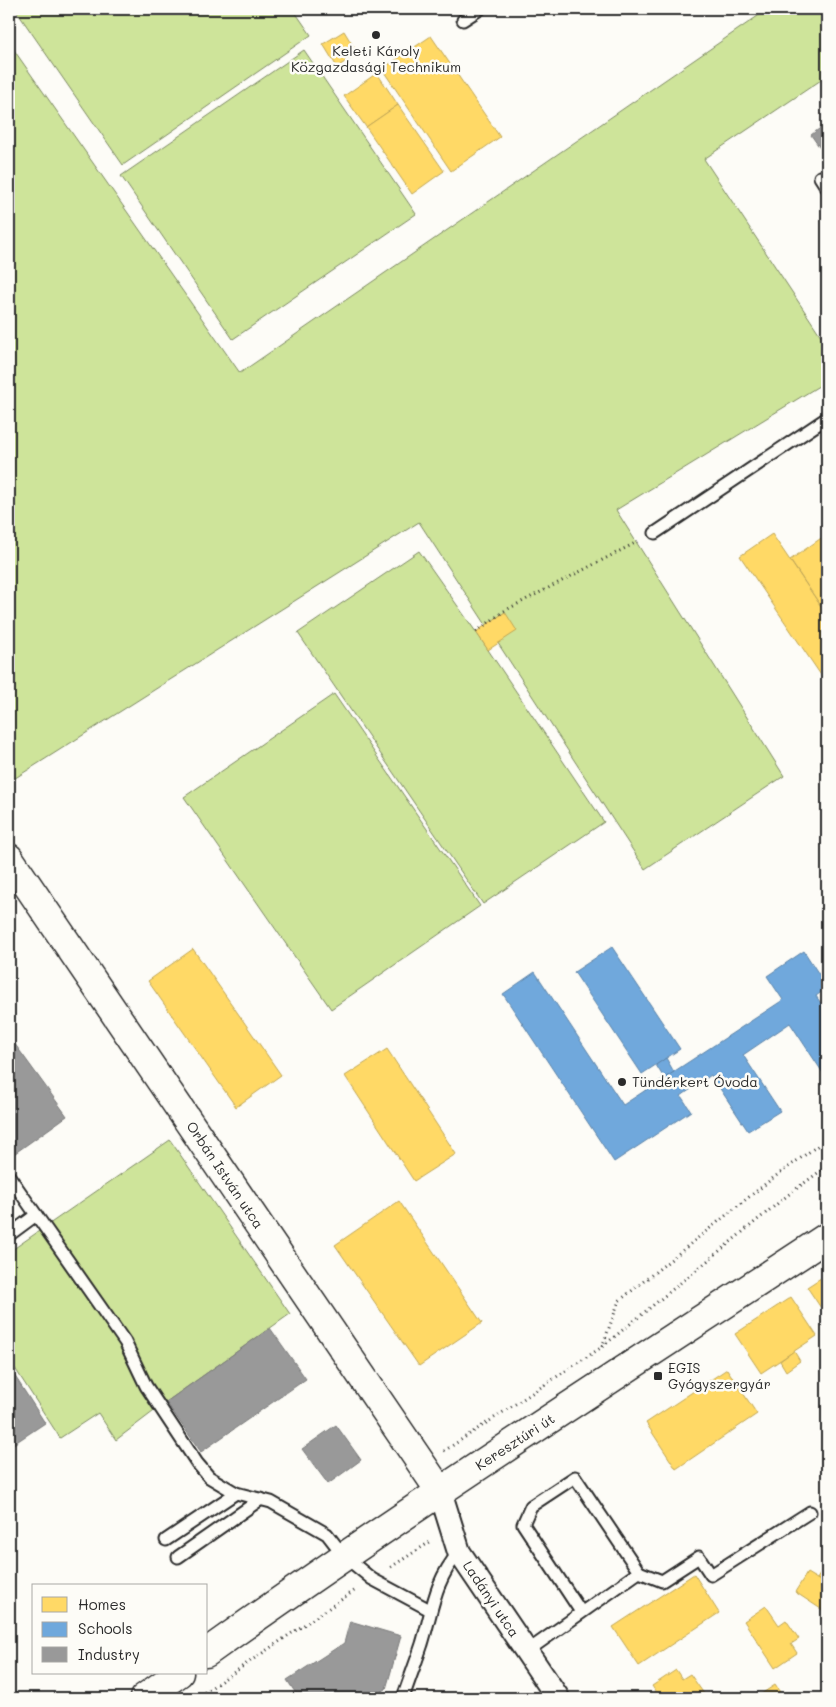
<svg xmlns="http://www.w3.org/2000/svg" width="836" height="1707" viewBox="0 0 836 1707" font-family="Mali,sans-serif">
  <rect width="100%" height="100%" fill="#fdfcf7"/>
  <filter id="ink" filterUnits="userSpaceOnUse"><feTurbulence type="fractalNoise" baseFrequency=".02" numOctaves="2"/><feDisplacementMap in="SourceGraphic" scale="10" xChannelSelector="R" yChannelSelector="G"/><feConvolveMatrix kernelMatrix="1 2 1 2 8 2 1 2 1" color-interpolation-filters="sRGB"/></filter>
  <g filter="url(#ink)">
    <!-- green -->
    <g fill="#cee49a" stroke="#7c8862">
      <path d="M 15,9 L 293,9 L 311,35 L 123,165 Z"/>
      <path d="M 768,9 L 827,9 L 827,76 L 704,159 L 827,345 L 827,381 L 616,510 L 784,776 L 645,869 L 419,522 L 9,782 L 9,43 L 240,373 Z"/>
      <path d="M 304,50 L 416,214 L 233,339 L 121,176 Z"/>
      <path d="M 419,551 L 476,632 L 604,822 L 483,904 L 298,633 Z"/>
      <path d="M 334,694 L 480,906 L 331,1009 L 184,797 Z"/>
      <path d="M 170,1140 L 290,1314 L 166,1402 L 116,1440 L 98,1413 L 60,1438 L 9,1359 L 9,1252 Z"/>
    </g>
    <!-- homes -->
    <g fill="#ffd966" stroke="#bfa554">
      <path d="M 344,31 L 358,54 L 337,67 L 323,44 Z"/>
      <path d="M 431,36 L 500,137 L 451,171 L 382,69 Z"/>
      <path d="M 377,73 L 398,105 L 366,127 L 344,96 Z"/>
      <path d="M 398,105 L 444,171 L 412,194 L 366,127 Z"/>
      <path d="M 772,534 L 827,615 L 827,684 L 740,556 Z"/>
      <path d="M 827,534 L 827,615 L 790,560 Z"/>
      <path d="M 505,612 L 517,631 L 488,650 L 476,632 Z"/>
      <path d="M 193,949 L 281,1075 L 236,1107 L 148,981 Z"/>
      <path d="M 387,1049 L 456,1154 L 414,1181 L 345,1076 Z"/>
      <path d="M 399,1201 L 482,1323 L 419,1366 L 335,1245 Z"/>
      <path d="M 827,1274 L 827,1317 L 807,1287 Z"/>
      <path d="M 791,1297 L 817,1336 L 761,1373 L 735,1334 Z"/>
      <path d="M 794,1351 L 800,1361 L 786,1371 L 780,1361 Z"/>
      <path d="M 727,1369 L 757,1414 L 676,1469 L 646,1423 Z"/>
      <path d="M 827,1563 L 827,1585 L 817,1579 Z"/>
      <path d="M 807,1573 L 827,1585 L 827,1606 L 824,1611 L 795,1592 Z"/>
      <path d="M 694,1574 L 719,1613 L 639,1666 L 613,1627 Z"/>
      <path d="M 766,1606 L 779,1625 L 786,1620 L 799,1639 L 791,1644 L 797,1653 L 775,1668 L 744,1621 Z"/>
      <path d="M 676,1670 L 682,1679 L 690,1674 L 707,1698 L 654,1698 L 658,1695 L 652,1686 Z"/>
      <path d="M 775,1685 L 784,1698 L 755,1698 Z"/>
    </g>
    <!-- schools -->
    <g fill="#6fa8dc" stroke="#5b82a7">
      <path d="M 612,947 L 680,1049 L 642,1074 L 574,972 Z"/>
      <path d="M 804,951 L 827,987 L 827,988 L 816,996 L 827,1012 L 827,1079 L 790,1023 L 743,1055 L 780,1111 L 748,1131 L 711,1075 L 681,1096 L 691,1111 L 614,1162 L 503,994 L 535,972 L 623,1105 L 783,1000 L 767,976 Z"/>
      <path d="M 666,1058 L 674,1072 L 664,1078 L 656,1065 Z"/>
    </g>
    <!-- industry -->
    <g fill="#999" stroke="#787878">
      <path d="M 827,123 L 827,158 L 811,135 Z"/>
      <path d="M 9,1036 L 67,1116 L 11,1156 L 9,1153 Z"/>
      <path d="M 270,1328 L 306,1379 L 201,1452 L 166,1402 Z"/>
      <path d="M 9,1367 L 45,1423 L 9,1447 Z"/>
      <path d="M 336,1425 L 361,1460 L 328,1484 L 302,1449 Z"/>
      <path d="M 350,1621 L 401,1636 L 386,1689 L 371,1698 L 299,1698 L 287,1680 L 344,1643 Z"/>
    </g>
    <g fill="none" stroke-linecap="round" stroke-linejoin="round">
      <defs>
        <g id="service">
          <path d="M 463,20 L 480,9"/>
          <path d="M 820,177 L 827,188"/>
          <path d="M 655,533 L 827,418"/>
          <path d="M 9,1176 L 125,1342 L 146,1386 L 197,1463 L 209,1477 L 236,1493 L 271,1502 L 327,1534 L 344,1556 L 372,1579 L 430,1610"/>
          <path d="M 9,1235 L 36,1215"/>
          <path d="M 166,1540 L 236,1493"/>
          <path d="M 178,1557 L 261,1499"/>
          <path d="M 639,1572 L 662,1581 L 699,1557 L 711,1575 L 810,1512"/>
          <path d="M 526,1652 L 639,1572 L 575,1477 L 531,1506 L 523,1524 L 581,1612"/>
          <path d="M 403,1698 C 409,1680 416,1662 422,1644 C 433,1608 434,1582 459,1552"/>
        </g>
        <path id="minor" d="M 440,1491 L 459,1552 L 558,1698"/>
        <path id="tertiary" d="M 9,858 L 440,1491"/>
        <g id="secondary">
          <path d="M 206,1653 C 409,1508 619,1374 827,1237"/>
          <path d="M 144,1698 L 179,1673"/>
        </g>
      </defs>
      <!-- service casing -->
      <use href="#service" stroke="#2b2b2b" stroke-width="15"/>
      <!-- minor casing -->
      <use href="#minor" stroke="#2b2b2b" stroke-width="26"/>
      <!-- tertiary casing -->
      <use href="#tertiary" stroke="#2b2b2b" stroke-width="31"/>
      <!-- secondary casing -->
      <use href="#secondary" stroke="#2b2b2b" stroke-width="31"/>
      <!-- path -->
      <g stroke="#2b2b2b" stroke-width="3" stroke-dasharray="1 4" stroke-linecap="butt">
        <path d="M 476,632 L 504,611 L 639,541"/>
        <path d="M 602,1347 L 619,1301 L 769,1181 L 827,1139"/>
        <path d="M 444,1451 L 602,1347 L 788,1195 L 827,1166"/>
        <path d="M 391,1567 L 430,1542"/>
        <path d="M 196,1698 L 357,1589"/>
      </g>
      <!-- service -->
      <use href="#service" stroke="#fdfcf7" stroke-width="11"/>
      <!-- minor -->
      <use href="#minor" stroke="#fdfcf7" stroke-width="22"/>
      <!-- tertiary -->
      <use href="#tertiary" stroke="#fdfcf7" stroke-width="28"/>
      <!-- secondary -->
      <use href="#secondary" stroke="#fdfcf7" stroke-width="28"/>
    </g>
  </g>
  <!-- markers -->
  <g fill="#2b2b2b" stroke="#fdfcf7" stroke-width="2">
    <circle cx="376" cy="35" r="5"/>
    <circle cx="622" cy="1082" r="5"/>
    <rect x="653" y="1371" width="10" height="10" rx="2.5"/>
  </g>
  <g text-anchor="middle" stroke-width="5" stroke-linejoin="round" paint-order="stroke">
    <!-- poi labels -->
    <g font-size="14" fill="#2b2b2b" stroke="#fdfcf7" text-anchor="start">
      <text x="376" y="56" text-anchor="middle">Keleti Károly<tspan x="376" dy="16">Közgazdasági Technikum</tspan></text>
      <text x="632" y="1087">Tündérkert Óvoda</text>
      <text x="668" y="1373">EGIS<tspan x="668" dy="16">Gyógyszergyár</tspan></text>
    </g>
    <!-- street labels -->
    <g font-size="14" fill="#2b2b2b" stroke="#fdfcf7">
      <text transform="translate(225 1175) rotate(56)" y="5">Orbán István utca</text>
      <text transform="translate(515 1442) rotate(-33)" y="5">Keresztúri út</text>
      <text transform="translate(491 1599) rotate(56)" y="5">Ladányi utca</text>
    </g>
  </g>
  <!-- margin -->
  <rect width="836" height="1707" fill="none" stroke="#fdfcf7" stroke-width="30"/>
  <rect x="15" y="15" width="806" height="1677" fill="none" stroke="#2b2b2b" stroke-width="2" filter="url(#ink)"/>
  <!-- legend -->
  <rect x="32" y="1584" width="175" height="90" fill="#fdfcf7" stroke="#a9a8a5"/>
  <rect x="42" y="1597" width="25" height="15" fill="#ffd966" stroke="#a9a8a5"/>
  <text x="78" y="1610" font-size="15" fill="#2b2b2b">Homes</text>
  <rect x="42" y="1622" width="25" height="15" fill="#6fa8dc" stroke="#a9a8a5"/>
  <text x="78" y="1634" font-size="15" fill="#2b2b2b">Schools</text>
  <rect x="42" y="1647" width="25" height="15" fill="#999999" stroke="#a9a8a5"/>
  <text x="78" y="1660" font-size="15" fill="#2b2b2b">Industry</text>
</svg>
